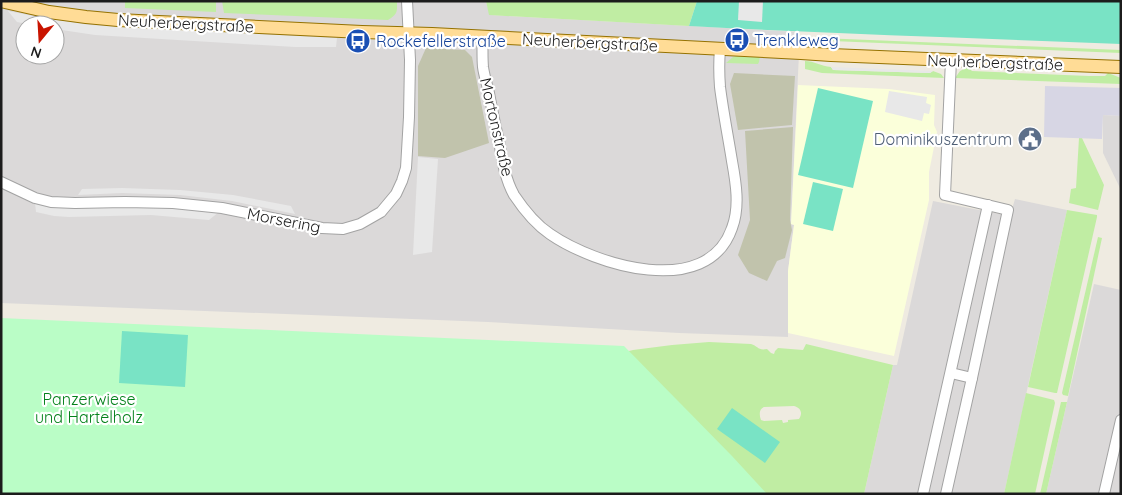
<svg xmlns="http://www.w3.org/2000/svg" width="1122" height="495" viewBox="0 0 1122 495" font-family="Quicksand,sans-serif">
  <rect width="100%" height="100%" fill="#efebe1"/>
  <!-- residential -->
  <g fill="#dbd9d9" fill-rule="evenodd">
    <path d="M 1,1 L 486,1 L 490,15 L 800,32 L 791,224 L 794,225 L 788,271 L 788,337 L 679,333 L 488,322 L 1,303 ZM 25,25 L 55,25 L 55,55 L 25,55 Z"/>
    <path d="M 1103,115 L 1121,116 L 1121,190 L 1103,153 Z"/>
    <path d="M 1015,199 L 1067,210 L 1004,494 L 864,494 L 893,365 L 897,365 L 933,201 L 1010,216 Z"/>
    <path d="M 1094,284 L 1121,290 L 1121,494 L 1046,494 Z"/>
  </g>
  <!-- education -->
  <path fill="#fbffda" d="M 798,85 L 889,89 L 935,95 L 934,125 L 937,132 L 929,172 L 929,200 L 894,356 L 788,333 L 788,271 L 794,225 L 791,224 Z"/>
  <!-- construction -->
  <g fill="#c1c3ac">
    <path d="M 426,48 L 465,50 L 472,57 L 489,143 L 445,158 L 418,156 L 418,66 Z"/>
    <path d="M 734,73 L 795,76 L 792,125 L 738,130 L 730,84 Z"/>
    <path d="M 793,127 L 790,220 L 792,230 L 785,258 L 777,261 L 767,281 L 749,273 L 738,255 L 750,220 L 745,131 Z"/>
  </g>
  <!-- grass -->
  <g fill="#c0eda3" fill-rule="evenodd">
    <path d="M 125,1 L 216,1 L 216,12 L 125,8 Z"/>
    <path d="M 222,1 L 397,1 C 397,12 398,14 388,20 L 224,13 Z"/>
    <path d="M 486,1 L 697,1 L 689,26 L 489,15 Z"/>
    <path d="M 771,36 L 1121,50 L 1121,53 L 832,41 L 826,44 L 771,42 Z"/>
    <path d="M 740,55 L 760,56 L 759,62 L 758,64 L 726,63 L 733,57 Z"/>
    <path d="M 805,61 C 814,61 821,66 831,67 L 833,70 L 930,73 L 933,71 L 941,74 L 944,78 L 822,73 L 805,69 Z"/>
    <path d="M 966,68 L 969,68 L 972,71 L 1089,76 L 1105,76 L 1108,73 L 1121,78 L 1121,84 L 955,78 L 960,71 Z"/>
    <path d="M 1079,138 L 1082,138 L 1104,185 L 1098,210 L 1069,203 L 1071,189 L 1076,188 Z"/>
    <path d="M 1067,210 L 1097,215 L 1097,217 L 1057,393 L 1055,393 L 1028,387 Z"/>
    <path d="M 1098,237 L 1102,238 L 1068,396 L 1063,395 L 1062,393 Z"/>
    <path d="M 709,342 L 751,344 C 758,346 758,351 767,349 L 771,353 L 774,354 L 775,351 L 778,348 L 803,350 L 806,344 L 893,365 L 864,494 L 762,494 L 597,359 L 633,350 L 672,345 ZM 794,406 C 801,408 803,413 799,419 L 788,420 L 788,422 L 783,423 L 782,420 L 764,421 L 761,420 C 759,415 759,409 764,407 Z"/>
    <path d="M 1026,393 L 1054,400 L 1055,403 L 1035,494 L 1004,494 Z"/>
    <path d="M 1061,402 L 1067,402 L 1046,494 L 1040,494 Z"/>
  </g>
  <!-- park -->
  <path fill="#bafdc6" d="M 1,318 L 624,346 L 732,456 L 767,494 L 1,494 Z"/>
  <!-- pitch -->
  <g fill="#79e3c5">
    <path d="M 697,1 L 1121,1 L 1121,44 C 977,38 833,34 689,26 Z"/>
    <path d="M 818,88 L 873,101 L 853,188 L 798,175 Z"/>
    <path d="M 813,182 L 843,189 L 833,231 L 803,224 Z"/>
    <path d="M 122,331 L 188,335 L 185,387 L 119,383 Z"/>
    <path d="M 732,408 L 780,442 L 765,463 L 717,429 Z"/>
  </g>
  <!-- parking -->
  <g fill="#e8e8e8">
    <path d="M 739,1 L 763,1 L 762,22 L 738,20 Z"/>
    <path d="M 8,11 L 33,16 L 90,25 L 337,38 L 336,47 L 295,47 L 95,35 L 55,29 L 55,25 L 34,25 L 17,22 Z"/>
    <path d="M 831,67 L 933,71 L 930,73 L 833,70 Z"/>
    <path d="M 889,91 L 927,97 L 926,103 L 931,105 L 929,114 L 924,113 L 922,121 L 885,112 Z"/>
    <path d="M 418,157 L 438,159 L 432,252 L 413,255 Z"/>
    <path d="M 122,188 L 180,190 L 233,195 L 291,206 L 295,214 L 232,201 L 180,195 L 122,193 L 78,195 L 82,189 Z"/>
    <path d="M 35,203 L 151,206 L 219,212 L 209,220 L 151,215 L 69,217 L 54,216 L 36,212 Z"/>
  </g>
  <!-- plaza -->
  <path fill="#d7d6e4" d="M 1045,86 L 1121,88 L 1121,116 L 1103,115 L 1102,139 L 1044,137 Z"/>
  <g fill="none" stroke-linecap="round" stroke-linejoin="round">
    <defs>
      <g id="minor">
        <path d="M 482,36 C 483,47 482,56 483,67 C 484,75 487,84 489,93 C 492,109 495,125 499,141 C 502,159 505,179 514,195 C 524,210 535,224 550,234 C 595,265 707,300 732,228 C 740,207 736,183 732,161 C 728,136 723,111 720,87 C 719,74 719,61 720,49"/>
        <path d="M 1,182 L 35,198 L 51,202 L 75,203 L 125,202 L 173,203 L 222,208 L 322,228 L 343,229 L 360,224 L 381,212 L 396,194 L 402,181 L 406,168 L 409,117 L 410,60 L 407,1"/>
        <path d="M 951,373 L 972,378"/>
        <path d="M 923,494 L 988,205"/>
        <path d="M 946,494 L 972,378 L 1008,210 L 945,195 L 951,60"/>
        <path d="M 1104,494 L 1121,420"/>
      </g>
      <path id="major" d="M 1,1 L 49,12 L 86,17 L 118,20 L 362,32 L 432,34 L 801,53 L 831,55 L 1121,67"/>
    </defs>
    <!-- minor casing -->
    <use href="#minor" stroke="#a3a3a3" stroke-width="12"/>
    <!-- major casing -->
    <use href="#major" stroke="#957200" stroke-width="14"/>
    <!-- minor -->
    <use href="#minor" stroke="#fff" stroke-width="10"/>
    <!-- major -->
    <use href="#major" stroke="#ffdc96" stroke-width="12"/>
  </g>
  <!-- icons -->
  <defs>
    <symbol id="bus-disc" viewBox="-11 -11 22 22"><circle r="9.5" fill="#1a4fb4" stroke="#fff"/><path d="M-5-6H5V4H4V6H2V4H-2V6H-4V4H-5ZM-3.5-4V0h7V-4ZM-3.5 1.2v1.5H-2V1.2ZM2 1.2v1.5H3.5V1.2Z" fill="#fff"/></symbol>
    <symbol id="civic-disc" viewBox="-11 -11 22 22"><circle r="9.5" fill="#5c6f8a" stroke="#fff"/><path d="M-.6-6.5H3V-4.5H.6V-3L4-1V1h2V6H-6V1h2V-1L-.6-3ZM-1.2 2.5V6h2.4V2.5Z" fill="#fff"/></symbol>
  </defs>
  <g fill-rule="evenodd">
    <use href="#bus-disc" x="723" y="26" width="28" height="28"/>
    <use href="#bus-disc" x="344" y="27" width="28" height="28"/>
    <use href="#civic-disc" x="1016" y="125" width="28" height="28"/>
  </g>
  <g text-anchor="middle" stroke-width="4.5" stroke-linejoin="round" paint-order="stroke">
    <!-- street labels -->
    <g font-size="16" fill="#1c1c1c" stroke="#fff">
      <text transform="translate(186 23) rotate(3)" y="6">Neuherbergstraße</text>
      <text transform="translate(590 42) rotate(3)" y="6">Neuherbergstraße</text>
      <text transform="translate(995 62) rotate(2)" y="6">Neuherbergstraße</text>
      <text transform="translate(497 127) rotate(77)" y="6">Mortonstraße</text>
      <text transform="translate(284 220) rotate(11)" y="6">Morsering</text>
    </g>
    <!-- transit labels -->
    <g font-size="16" fill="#164399" stroke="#fff" text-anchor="start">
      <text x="754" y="46">Trenkleweg</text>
      <text x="376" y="47">Rockefellerstraße</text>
    </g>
    <!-- service labels -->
    <g font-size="16" fill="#4e5e75" stroke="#fff" text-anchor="end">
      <text x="1012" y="145">Dominikuszentrum</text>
    </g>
    <!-- park labels -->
    <g font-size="16" fill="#04811b" stroke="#fff">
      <text x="89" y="405">Panzerwiese<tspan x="89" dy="18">und Hartelholz</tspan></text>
    </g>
  </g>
  <!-- border -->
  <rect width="1122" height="495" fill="none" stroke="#1c1c1c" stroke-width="5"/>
  <!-- north arrow -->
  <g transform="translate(40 40) rotate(198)"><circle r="24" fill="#ffffff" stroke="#a4a4a4"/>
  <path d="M0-4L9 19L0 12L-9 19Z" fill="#c91400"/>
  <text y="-8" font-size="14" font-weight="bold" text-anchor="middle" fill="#1c1c1c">N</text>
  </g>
</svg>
